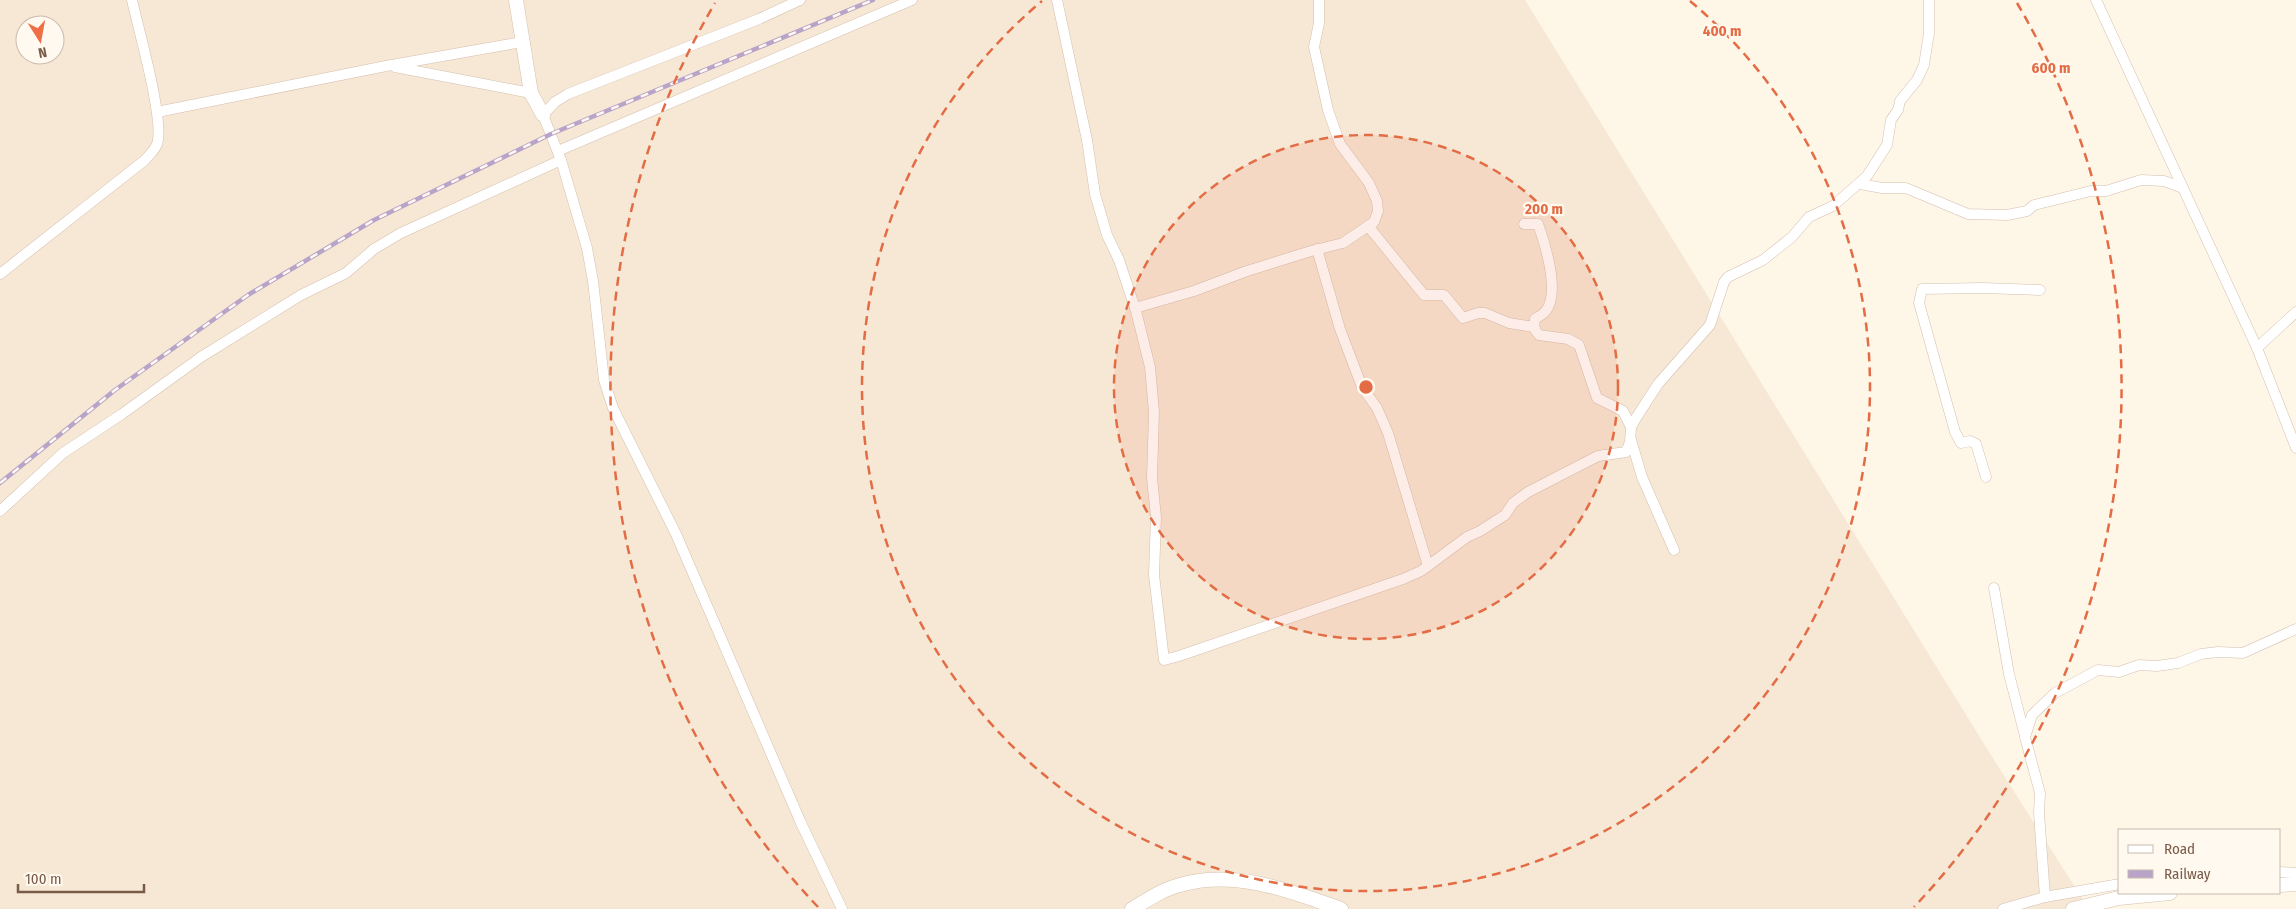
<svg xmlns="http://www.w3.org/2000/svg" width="2296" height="909" viewBox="0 0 2296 909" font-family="'Fira Sans Condensed',sans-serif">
  <rect width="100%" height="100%" fill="#fef6e7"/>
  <!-- residential -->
  <path fill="#f6e8d5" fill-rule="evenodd" d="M 0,0 L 1525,0 L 1989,752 L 2089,909 L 0,909 ZM 25,25 L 55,25 L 55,55 L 25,55 Z"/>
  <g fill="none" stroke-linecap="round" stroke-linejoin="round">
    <defs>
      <g id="street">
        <path d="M 800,0 L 759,19 L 568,94 L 555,102 L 543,115 L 561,160 L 587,248 L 593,281 L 604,380 L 613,408 L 676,534 L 801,823 L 842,909"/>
        <path d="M 1057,0 L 1087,140 L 1095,194 L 1107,235 L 1119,260 L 1136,311 L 1150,367 L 1154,412 L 1152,478 L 1156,517 L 1154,575 L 1164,660 L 1179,656 L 1403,579 L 1421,571 L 1467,537 L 1480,531 L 1505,515 L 1513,503 L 1528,492 L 1598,456 L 1626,452 L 1630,442 L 1631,427 L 1636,418 L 1658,384 L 1710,325 L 1724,282 L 1728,277 L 1763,260 L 1792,237 L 1809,217 L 1833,206 L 1867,176 L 1887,145 L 1891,120 L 1898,110 L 1900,101 L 1917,80 L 1924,65 L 1929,33 L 1929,0"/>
        <path d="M 2096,0 L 2257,348 L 2296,448"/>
        <path d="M 395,67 L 531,93"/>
        <path d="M 157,112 L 386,66 L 522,42"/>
        <path d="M 558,151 L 912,0"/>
        <path d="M 1860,184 L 1882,188 L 1906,188 L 1968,214 L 2007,215 L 2027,211 L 2034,205 L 2091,191 L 2106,191 L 2141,180 L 2164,181 L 2183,188"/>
        <path d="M 1524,224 L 1538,224 C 1545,244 1561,294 1545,312 C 1542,315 1538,317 1535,319 C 1534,326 1534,330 1539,335 L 1568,339 L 1579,345 L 1597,398 L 1623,411 L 1631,427"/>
        <path d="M 1368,226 L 1424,295 L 1444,295 L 1463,318 L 1478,313 L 1485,313 L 1509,323 L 1534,327"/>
        <path d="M 1317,249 L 1340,329 L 1362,387 L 1377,408 L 1388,433 L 1428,566"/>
        <path d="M 0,274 L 145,160 C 149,155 155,150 157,144 C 165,121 138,28 132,0"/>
        <path d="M 1135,308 L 1194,291 L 1247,271 L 1311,251 L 1343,243 L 1374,222 L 1378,211 L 1377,201 L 1369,183 L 1340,144 L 1328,110 L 1314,47 L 1319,23 L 1319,0"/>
        <path d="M 2257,348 L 2296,312"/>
        <path d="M 1631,440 L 1642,477 L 1674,550"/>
        <path d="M 1986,477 L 1976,444 L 1970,441 L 1961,443 L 1955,432 L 1919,303 L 1922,289 L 1983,288 L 2040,290"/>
        <path d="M 0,511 L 63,453 L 122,414 L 201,357 L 301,295 L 346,273 L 374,249 L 401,233 L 561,160"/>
        <path d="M 1994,588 L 2009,674 L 2025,736"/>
        <path d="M 2280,872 L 2296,873"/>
        <path d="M 2045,897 L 2039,813 L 2040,793 L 2025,737 L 2032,715 L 2055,693 L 2098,670 L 2119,672 L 2139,665 L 2157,666 L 2178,663 L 2201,654 L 2218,652 L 2243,653 L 2296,629"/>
        <path d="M 2003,909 L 2045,897 L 2120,884"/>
      </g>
      <g id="secondary">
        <path d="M 516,0 L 531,93 L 543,115"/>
        <path d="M 2280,885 L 2296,884"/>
        <path d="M 1132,909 C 1147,900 1163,889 1180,885 C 1234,869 1291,891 1341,909"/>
        <path d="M 2073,909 L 2119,898 L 2170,893"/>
      </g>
    </defs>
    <!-- street casing -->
    <use href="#street" stroke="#d4bfaf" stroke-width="11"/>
    <!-- secondary casing -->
    <use href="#secondary" stroke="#d7c0ab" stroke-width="15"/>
    <!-- street -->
    <use href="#street" stroke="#fff" stroke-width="10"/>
    <!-- secondary -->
    <use href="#secondary" stroke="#fff" stroke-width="14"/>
    <defs>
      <path id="rail" d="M 0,483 L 115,390 L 248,295 L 374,220 L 551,134 L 873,0"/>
    </defs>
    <!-- rail casing -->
    <use href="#rail" stroke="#b9a4c9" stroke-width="4.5"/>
    <!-- rail -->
    <use href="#rail" stroke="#fff9ef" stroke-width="2.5" stroke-dasharray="8" stroke-linecap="butt"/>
  </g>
  <!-- distance rings -->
  <circle cx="1366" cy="387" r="252" fill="#e36c45" fill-opacity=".12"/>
  <g fill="none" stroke="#e36c45" stroke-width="2.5" stroke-dasharray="9 6">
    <circle cx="1366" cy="387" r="252"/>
    <path d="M1690 1A504 504 0 1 1 1042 1"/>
    <path d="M818 907A756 756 0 0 1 715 3M2017 3A756 756 0 0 1 1914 907"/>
  </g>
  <circle cx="1366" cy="387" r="8" fill="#e36c45" stroke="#fff9ef" stroke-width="2.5"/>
  <g font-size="15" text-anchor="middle" font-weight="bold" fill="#e36c45" stroke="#fff9ef" stroke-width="4.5" stroke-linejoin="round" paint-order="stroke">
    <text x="1722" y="36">400 m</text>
    <text x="2051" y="73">600 m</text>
    <text x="1544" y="214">200 m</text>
  </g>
  <!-- legend -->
  <rect x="2118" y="829" width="162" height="65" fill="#fff9ef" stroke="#cabaad"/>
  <rect x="2128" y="845" width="25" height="8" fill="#ffffff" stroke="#cabaad"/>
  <text x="2164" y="854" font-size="15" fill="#7a5b49">Road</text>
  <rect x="2128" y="870" width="25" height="8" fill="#b9a4c9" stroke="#cabaad"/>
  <text x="2164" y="879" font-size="15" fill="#7a5b49">Railway</text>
  <!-- north arrow -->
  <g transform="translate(40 40) rotate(169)"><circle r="24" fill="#fff9ef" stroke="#cabaad"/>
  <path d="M0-4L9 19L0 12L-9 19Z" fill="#ef6e45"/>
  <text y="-8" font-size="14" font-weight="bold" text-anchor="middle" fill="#7a5b49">N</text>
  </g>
  <!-- scale -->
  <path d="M18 884v8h126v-8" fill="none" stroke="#7a5b49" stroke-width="2.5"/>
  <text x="25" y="884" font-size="15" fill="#7a5b49" stroke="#fff9ef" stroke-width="4" paint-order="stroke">100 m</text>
</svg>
